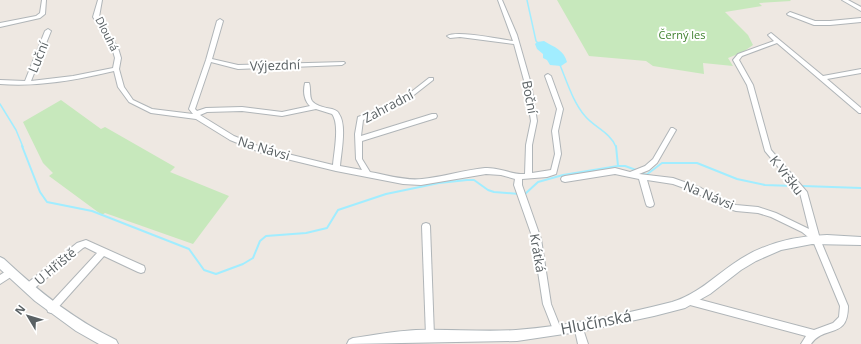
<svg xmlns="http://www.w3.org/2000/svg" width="861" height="344" viewBox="0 0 861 344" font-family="'Open Sans',sans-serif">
  <rect width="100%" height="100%" fill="#eee8e2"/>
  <!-- green -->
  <g fill="#c7e8bc">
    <path d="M 557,0 L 790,0 L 791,1 L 759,3 L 762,6 L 725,12 L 748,35 L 753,45 L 743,52 L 728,58 L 733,66 L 703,63 L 704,74 L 653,66 L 646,61 L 589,56 Z"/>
    <path d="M 61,100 L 101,129 L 105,127 L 175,167 L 170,172 L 229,196 L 193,244 L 105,213 L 102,215 L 49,176 L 53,173 L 43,163 L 23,122 Z"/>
  </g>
  <!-- water -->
  <path fill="#a1edff" d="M 544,41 C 554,47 564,50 567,62 L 561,66 L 550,65 L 547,60 L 543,58 L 543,54 L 537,49 L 535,44 L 537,42 Z"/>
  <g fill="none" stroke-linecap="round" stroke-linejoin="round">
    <!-- stream-far1 -->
    <g stroke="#a1edff" stroke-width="1.5">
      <path d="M 527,0 L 536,41 L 538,43"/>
      <path d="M 560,65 C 567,82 573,102 585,116 C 594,127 611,133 616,147"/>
      <path d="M 0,104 L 16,130 L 23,147"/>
    </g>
    <!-- stream -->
    <g stroke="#a1edff" stroke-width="2">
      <path d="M 22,146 L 40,192 L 47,202 L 92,211 L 189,249 L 204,270 L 216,274 L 243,264 L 253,258 L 260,241 L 266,236 L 306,233 L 327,228 L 338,210 L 386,194 L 439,183 L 467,180 L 474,180 L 488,190 L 494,192 L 519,194"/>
      <path d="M 616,146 L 618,166"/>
      <path d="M 640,172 L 646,175 L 662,163 L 697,163 L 737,179 L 765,185 L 794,186"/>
      <path d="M 803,186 L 861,188"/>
      <path d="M 525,194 L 538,182 L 563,175 L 618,166 L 625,166 L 636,170"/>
    </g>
    <defs>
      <g id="street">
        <path d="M 42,0 L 46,0 L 45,14 L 40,18 L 0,27 L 0,23 L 36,16 L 40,13 Z"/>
        <path d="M 98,0 L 102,0 L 99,17 L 118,48 L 121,58 L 119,69 L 124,87 L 133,100 L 152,109 L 193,114 L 189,109 L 206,60 L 217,21 L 220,19 L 223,21 L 212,59 L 238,65 L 344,62 L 345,63 L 342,65 L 238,69 L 211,62 L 195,109 L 197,111 L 206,108 L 242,107 L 282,112 L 310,106 C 304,100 303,91 305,83 L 309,83 C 311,88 309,96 312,101 C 316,106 326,108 332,109 C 335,110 338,111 339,114 C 347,125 341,153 340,166 L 362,170 L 356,159 L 355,134 L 358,117 L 401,100 L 429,78 L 433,78 L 433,80 L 405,102 L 363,120 L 361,136 L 432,114 L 436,114 L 437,116 L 436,118 L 362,141 L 362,159 L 370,172 C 387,175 405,181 422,179 C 443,177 464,170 485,168 C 499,167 512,175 525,174 L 526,145 L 531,121 L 525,84 L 514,44 L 460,37 L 450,38 L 447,36 C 457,30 499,39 513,41 L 498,0 L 502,0 L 517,35 L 531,84 L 537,121 L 532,145 L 532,173 L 551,170 L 555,154 L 552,131 L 557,109 L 545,76 L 546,75 L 548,74 L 551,76 L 563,109 L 558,131 L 561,154 L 556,174 L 547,177 L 522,179 L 522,185 L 541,239 L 551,304 L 561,329 L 560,332 L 557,333 L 554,332 L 543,304 L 533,239 L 514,185 L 515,179 L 501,175 L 486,174 L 421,185 L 403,184 L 336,171 L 262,153 L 230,140 L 196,119 L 151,113 L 129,102 L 118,87 L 114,71 C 76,80 39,87 0,84 L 0,80 L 25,81 L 45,31 L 48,29 L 51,31 L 31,81 L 73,76 L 113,68 L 115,58 L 112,48 L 93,17 ZM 316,109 L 332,114 C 340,124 334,152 333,165 L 263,148 L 234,136 L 200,115 L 207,112 L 242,111 L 282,116 Z"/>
        <path d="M 842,0 L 848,0 L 861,7 L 861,11 Z"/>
        <path d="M 790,12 L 815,21 L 830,21 L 861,18 L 861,22 L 830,25 L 814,25 L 788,15 L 787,14 Z"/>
        <path d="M 771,33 L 823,76 L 861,69 L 861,73 L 827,79 L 861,108 L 861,113 L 859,113 L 777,43 L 742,56 L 739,60 L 753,85 L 771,150 L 807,192 L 820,239 L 848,306 C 848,340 825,324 811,344 L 801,344 L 806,336 L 690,305 L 687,304 L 686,301 L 687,298 L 690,297 L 814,330 L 833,323 L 839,317 L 840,306 L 813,241 L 802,232 L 771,217 L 758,213 L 736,211 L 720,206 L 695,192 L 673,184 L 647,180 L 654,204 L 653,206 L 650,207 L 647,206 L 646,204 L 639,179 L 615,174 L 565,182 L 562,181 L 561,179 L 562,177 L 565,176 L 615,168 L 630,172 L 645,166 L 653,159 L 671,128 L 673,128 L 676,130 L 657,163 L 649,170 L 639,174 L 673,178 L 701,188 L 725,202 L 736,205 L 758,207 L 776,213 L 809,229 L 800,193 L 765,151 L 747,85 L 733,60 L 738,54 L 774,41 L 768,35 Z"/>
        <path d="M 426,223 L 429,224 L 430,226 L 434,336 L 433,339 L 430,340 L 427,339 L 426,336 L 422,226 L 423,224 Z"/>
        <path d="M 86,240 L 144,266 L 145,269 L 144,272 L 141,273 L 138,272 L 104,256 L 54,312 L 51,313 L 48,312 L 47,309 L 48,306 L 97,253 L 85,247 L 83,248 L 31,291 L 28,292 L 25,291 L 24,288 L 25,285 L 77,243 Z"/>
        <path d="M 11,268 L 14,269 L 15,272 L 14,275 L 0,284 L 0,275 Z"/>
        <path d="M 578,322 L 581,323 L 588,344 L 578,344 L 574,326 L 575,323 Z"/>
      </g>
      <g id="secondary">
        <path d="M 827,235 L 861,237 L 861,245 L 812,244 L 781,250 L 756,261 L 741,270 L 710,294 L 685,308 L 654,316 L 584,331 L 517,341 L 347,344 L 349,340 L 353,338 C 374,335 395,331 416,330 C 450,329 483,332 516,330 C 568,326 621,315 672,302 C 696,295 713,278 733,264 C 761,244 793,236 827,235 Z"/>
        <path d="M 0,257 L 4,259 C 38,291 73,319 116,340 L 118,344 L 99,344 L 76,331 L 35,301 L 0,269 Z"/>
      </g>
    </defs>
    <!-- street casing -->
    <use href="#street" stroke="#b0b5b8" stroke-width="2"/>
    <!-- secondary casing -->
    <use href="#secondary" stroke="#aeb5b9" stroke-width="2"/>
    <!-- street -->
    <use href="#street" fill="#fff" fill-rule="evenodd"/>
    <!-- secondary -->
    <use href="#secondary" fill="#fff" fill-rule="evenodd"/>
  </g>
  <g text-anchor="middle" stroke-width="4" stroke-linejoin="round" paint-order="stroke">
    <!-- far-street labels -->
    <g font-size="11" fill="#5a6164" stroke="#fff">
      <text transform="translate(107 34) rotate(63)" y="4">Dlouhá</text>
    </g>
    <!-- far-park labels -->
    <g font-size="11" fill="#3e812d" stroke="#fff">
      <text x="682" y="39">Černý les</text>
    </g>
    <!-- street labels -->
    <g font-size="13" fill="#5a6164" stroke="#fff">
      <text transform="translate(38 57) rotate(-68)" y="5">Luční</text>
      <text transform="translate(275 65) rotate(-2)" y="5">Výjezdní</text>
      <text transform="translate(530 97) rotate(79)" y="5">Boční</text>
      <text transform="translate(388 106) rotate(-28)" y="5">Zahradní</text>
      <text transform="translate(264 148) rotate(17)" y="5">Na Návsi</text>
      <text transform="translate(787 175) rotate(52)" y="5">K Vršku</text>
      <text transform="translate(709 195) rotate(23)" y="5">Na Návsi</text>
      <text transform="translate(538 253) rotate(80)" y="5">Krátká</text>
      <text transform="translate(55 266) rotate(-40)" y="5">U Hřiště</text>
    </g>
    <!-- near-street labels -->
    <g font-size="16" fill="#5a6164" stroke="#fff">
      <text transform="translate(596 322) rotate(-11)" y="6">Hlučínská</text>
    </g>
  </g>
  <!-- north arrow -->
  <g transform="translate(28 316) rotate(308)" stroke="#ffffff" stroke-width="3" paint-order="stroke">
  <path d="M0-3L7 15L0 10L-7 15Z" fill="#5a6164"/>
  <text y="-6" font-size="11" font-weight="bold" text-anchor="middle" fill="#5a6164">N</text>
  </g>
</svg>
